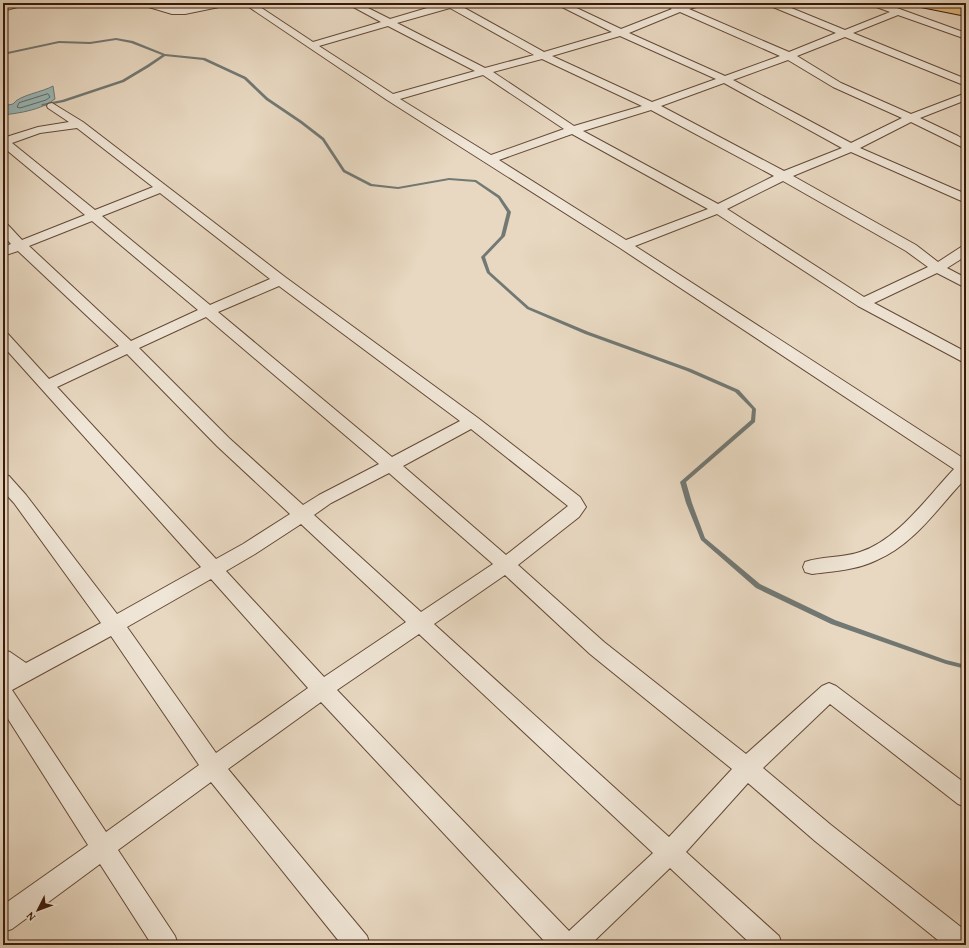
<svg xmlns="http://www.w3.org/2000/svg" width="969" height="948" viewBox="0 0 969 948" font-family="'Gentium Book Plus',serif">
  <rect width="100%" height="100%" fill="#e8d8c1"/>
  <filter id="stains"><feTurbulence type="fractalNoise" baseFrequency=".005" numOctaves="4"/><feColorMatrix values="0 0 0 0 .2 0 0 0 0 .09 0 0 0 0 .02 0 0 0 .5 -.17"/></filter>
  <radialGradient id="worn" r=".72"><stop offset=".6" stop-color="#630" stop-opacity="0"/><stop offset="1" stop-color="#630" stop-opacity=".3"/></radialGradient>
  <!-- water -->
  <path fill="#98b8b9" stroke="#727873" d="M 53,86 L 55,99 C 41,110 20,113 3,115 L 3,106 L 13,104 C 19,95 43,92 53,86 Z"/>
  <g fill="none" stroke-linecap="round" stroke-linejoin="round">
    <!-- shore -->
    <path stroke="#686861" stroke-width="1" d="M 48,94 L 50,97 L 46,100 L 20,108 L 17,107 L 19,103 Z"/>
    <!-- stream -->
    <path fill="#727873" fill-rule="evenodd" d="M 116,38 L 133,41 L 165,54 L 205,58 L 246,77 L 268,98 L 302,121 L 324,138 L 345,170 L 372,184 L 398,187 L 449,178 L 476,180 L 500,196 L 511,212 L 505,236 L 485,257 L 490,272 L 529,307 L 589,332 L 691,369 L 739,390 L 756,409 L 755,422 L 686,482 L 692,503 L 705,538 L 760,584 L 835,620 L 946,660 L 966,665 L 966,669 L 946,664 L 831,624 L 756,588 L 701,540 L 686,503 L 680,482 L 751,420 L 752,409 L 735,392 L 687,371 L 585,334 L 527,309 L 487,273 L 481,257 L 501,236 L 507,212 L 498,198 L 475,182 L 449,180 L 398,189 L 370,186 L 343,172 L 322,140 L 300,123 L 266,100 L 244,79 L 203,60 L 165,56 L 149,67 L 124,82 L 64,102 L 43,106 L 41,105 L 42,104 L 62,100 L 122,80 L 147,65 L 162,55 L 131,43 L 116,40 L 90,44 L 59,43 L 3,55 L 3,53 L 59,41 L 90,42 Z"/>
    <defs>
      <g id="minor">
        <path d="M 11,3 L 26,3 L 24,5 L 3,11 L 3,5 Z"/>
        <path d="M 140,3 L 155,3 L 173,8 L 185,8 L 211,3 L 229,3 L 224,6 L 185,14 L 172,14 L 142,5 Z"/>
        <path d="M 243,3 L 254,3 L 313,42 L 381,22 L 346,3 L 358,3 L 390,19 L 444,3 L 461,3 L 459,5 L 544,52 L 612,32 L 554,3 L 566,3 L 621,29 L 672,9 L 662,3 L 675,3 L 681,6 L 690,3 L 705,3 L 703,5 L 689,9 L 789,52 L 836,33 L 768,5 L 766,3 L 779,3 L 845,30 L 890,12 L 871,5 L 869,3 L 883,3 L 966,33 L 966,39 L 898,15 L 853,33 L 966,79 L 966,86 L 845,37 L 797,56 L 841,83 L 911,114 L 966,93 L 966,100 L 920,118 L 958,136 L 966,141 L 966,149 L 911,122 L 860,148 L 966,194 L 966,203 L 851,152 L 793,176 L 916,245 L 938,262 L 961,247 L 966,246 L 966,256 L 947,268 L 966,278 L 966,288 L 937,273 L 874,303 L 966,352 L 966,363 L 961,361 L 858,306 L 717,214 L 635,246 L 966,460 L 966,478 C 939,506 915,544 877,560 C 857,570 834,571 812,574 L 805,572 L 803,567 L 805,562 C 823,556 842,558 860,552 C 898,540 928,496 954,469 L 620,248 L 387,100 ZM 450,8 L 534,55 L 485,68 L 397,23 ZM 680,12 L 780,56 L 725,76 L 629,33 ZM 388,26 L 475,71 L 393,94 L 319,46 ZM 620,36 L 716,79 L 652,102 L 552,56 ZM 542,59 L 642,106 L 574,126 L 493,72 ZM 788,60 L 833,87 L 902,118 L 851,143 L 733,80 ZM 483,75 L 564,129 L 491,155 L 400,99 ZM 724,83 L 842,148 L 784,171 L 661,106 ZM 651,110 L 774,176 L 718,204 L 583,131 ZM 572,134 L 708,209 L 626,240 L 499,160 ZM 783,181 L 906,251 L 928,267 L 864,297 L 727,209 Z"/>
        <path d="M 52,103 L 83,122 L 285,277 L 478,418 L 580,497 L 586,507 L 579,517 L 518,565 L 604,642 L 746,754 L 822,686 L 829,683 L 836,686 L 966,784 L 966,807 L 958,804 L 830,704 L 763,768 L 831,825 L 966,931 L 966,945 L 944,945 L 815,841 L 748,783 L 686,852 L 779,936 L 782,945 L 752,945 L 670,868 L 590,945 L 548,945 L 321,702 L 228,769 L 367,936 L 370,945 L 342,945 L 211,782 L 118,850 L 175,936 L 178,945 L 152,945 L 100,864 L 12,929 L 3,932 L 3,905 L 88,845 L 3,711 L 3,675 L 8,672 L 3,669 L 3,650 L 10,652 L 26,663 L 101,623 L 14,503 L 3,491 L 3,474 L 9,476 L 26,495 L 117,614 L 201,567 L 3,346 L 3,332 L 8,334 L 49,379 L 119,346 L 18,251 L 3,256 L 3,247 L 11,244 L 3,235 L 3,224 L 8,225 L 22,240 L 85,215 L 3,147 L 3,138 L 38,127 L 69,122 L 48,108 L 47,106 L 48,104 ZM 77,128 L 153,187 L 95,210 L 12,143 L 40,133 ZM 160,193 L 270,279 L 210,305 L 102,216 ZM 92,221 L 198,310 L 131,341 L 29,246 ZM 279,286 L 460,421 L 392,457 L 218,312 ZM 206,317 L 379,464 L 319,495 L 303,505 L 229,438 L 139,348 ZM 127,354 L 217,446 L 290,514 L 243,544 L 216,559 L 57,387 ZM 471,429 L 568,506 L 506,555 L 403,466 ZM 389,473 L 493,564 L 421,612 L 314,515 L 331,503 ZM 301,524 L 406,622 L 324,677 L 226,571 L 255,554 ZM 505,575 L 590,654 L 732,769 L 669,837 L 434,624 ZM 211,579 L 308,688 L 216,753 L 127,627 ZM 419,634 L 653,853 L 569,931 L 337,690 ZM 111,636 L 199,765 L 106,832 L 12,690 Z"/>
      </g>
      <path id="primary" d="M 915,3 L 939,3 L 966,8 L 966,16 L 921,7 L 917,6 Z"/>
    </defs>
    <!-- minor casing -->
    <use href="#minor" stroke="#654937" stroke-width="2"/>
    <!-- primary casing -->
    <use href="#primary" stroke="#391909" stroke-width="2"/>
    <!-- minor -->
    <use href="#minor" fill="#f0e6d7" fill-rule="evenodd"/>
    <!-- primary -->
    <use href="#primary" fill="#e4bc80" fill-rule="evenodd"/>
  </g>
  <!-- margin -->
  <rect width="969" height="948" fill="none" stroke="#e8d8c1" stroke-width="16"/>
  <rect x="4" y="4" width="961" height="940" fill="none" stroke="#391909" stroke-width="2"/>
  <rect x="8" y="8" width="953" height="932" fill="none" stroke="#391909"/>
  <!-- north arrow -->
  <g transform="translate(38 910) rotate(228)" stroke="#f0e6d7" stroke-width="3" paint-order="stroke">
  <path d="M0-3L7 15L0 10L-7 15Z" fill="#391909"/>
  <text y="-6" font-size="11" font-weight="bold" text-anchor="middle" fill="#391909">N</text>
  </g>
  <rect width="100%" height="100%" filter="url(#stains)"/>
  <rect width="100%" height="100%" fill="url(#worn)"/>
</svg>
